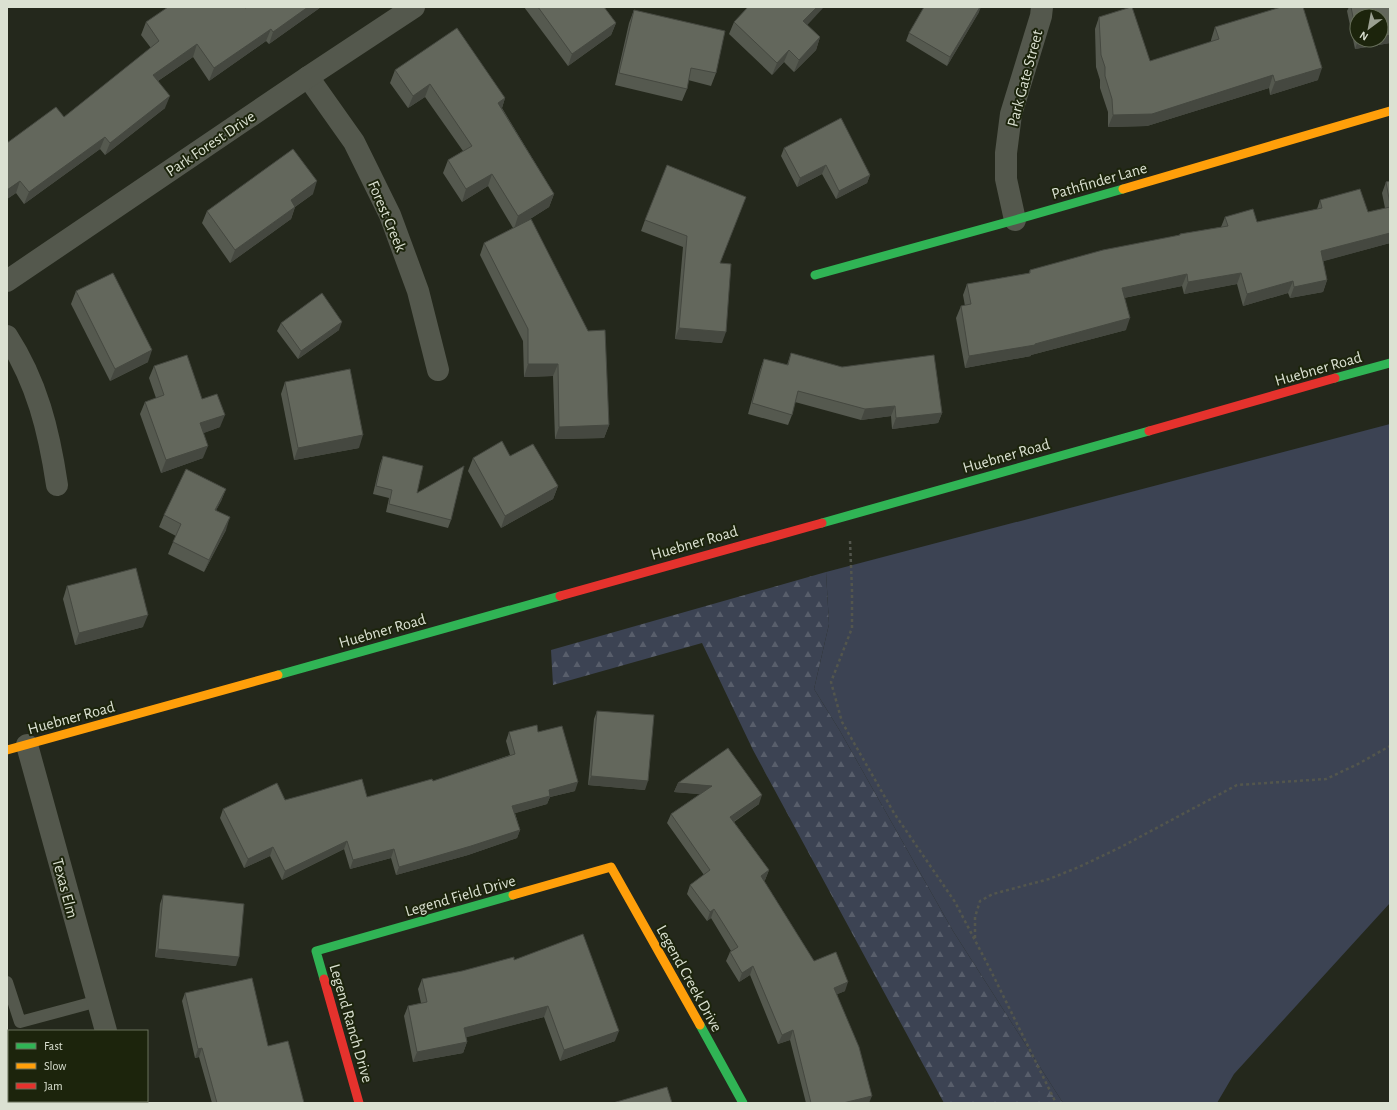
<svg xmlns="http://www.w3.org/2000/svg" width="1397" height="1110" viewBox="0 0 1397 1110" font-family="'Alegreya Sans',sans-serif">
  <defs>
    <pattern id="forest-firs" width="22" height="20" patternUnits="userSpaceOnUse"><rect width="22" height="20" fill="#3c4353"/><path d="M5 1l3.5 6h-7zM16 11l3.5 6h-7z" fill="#585e6b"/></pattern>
  </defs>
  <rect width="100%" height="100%" fill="#24281c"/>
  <!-- green -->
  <path fill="#3c4353" d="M 1390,424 L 1390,903 L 1234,1074 L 1217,1103 L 1063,1103 L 953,931 L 840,731 L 814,689 L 829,624 L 826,572 Z"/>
  <!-- forest -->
  <path fill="url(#forest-firs)" d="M 826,572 L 829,624 L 814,689 L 840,731 L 953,931 L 1063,1103 L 944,1103 L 753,750 L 702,643 L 553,685 L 551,650 Z"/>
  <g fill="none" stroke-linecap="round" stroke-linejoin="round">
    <!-- path -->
    <g stroke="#53564d" stroke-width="2.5" stroke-dasharray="3 3" stroke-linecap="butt">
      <path d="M 850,541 L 852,590 L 852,628 L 831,682 L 842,722 L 894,813 L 955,902 L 990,969 L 1056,1103"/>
      <path d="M 975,938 L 975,917 L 980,901 L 993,894 L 1049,879 L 1079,867 L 1121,847 L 1237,785 L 1326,779 L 1358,764 L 1390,746"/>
    </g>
    <!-- lane -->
    <path stroke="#54584d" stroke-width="12" d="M 7,982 L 20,1022 L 98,1001"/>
    <!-- street -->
    <g stroke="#54584d" stroke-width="22">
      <path d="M 308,77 L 354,142 L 390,215 L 418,291 L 438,370"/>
      <path d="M 1015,220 L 1006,179 L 1006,153 L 1011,114 L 1041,16 L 1042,7"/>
      <path d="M 7,281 L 308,77 L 414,7"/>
      <path d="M 7,336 C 37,382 49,431 57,485"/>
      <path d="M 27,745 L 106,1031"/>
      <path d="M 127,1101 L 127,1103"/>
    </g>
    <!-- fast -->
    <g stroke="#30b455" stroke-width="9">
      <path d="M 815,275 L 1015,220 L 1123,189"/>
      <path d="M 1335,378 L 1390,363"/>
      <path d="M 822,523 L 1149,431"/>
      <path d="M 278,675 L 560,596"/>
      <path d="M 324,979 L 316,951 L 513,895"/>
      <path d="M 700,1025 L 743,1103"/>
    </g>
    <!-- slow -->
    <g stroke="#ff9f0a" stroke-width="9">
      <path d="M 1123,189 L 1390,111"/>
      <path d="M 7,750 L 278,675"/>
      <path d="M 513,895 L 611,867 L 700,1025"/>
    </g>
    <!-- jam -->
    <g stroke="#e5322d" stroke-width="9">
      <path d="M 1149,431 L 1335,378"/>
      <path d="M 560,596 L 822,523"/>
      <path d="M 324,979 L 359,1103"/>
    </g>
  </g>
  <!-- wall -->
  <g fill="#55594f" fill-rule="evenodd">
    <path d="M 247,7 L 321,7 L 269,44 L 266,41 L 209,81 L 193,57 L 158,81 L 165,108 L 105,155 L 100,149 L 24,204 L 16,193 L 7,199 L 64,117 L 151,48 L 141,35 L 146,22 L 245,8 Z"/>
    <path d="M 524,7 L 604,7 L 616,23 L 611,35 L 568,66 Z"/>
    <path d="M 1349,7 L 1351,7 L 1352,10 L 1351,7 L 1390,7 L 1390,43 L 1355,49 L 1347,11 ZM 1357,16 L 1381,16 L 1381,40 L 1357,40 Z"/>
    <path d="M 634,10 L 716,73 L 711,86 L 688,80 L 687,89 L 682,101 L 615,85 L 629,23 Z"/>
    <path d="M 979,12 L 947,66 L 906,41 L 909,33 Z"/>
    <path d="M 1099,17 L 1150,61 L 1211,42 L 1211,40 L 1215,27 L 1318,80 L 1270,95 L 1269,88 L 1147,126 L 1108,127 L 1108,112 L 1100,88 L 1100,80 L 1096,67 L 1095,29 Z"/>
    <path d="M 734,22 L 807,25 L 820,37 L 816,50 L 794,72 L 784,62 L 772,75 L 729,34 Z"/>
    <path d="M 395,70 L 505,98 L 502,108 L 554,194 L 549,207 L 519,226 L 609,425 L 604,438 L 555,439 L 553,376 L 524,377 L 523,341 L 480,255 L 484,243 L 513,228 L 488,186 L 462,202 L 443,173 L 448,160 L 463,151 L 425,97 L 408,108 L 390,83 Z"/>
    <path d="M 784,148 L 870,175 L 867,183 L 836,199 L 822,174 L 797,187 L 781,156 Z"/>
    <path d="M 1390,181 L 1390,243 L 1323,261 L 1327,280 L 1323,292 L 1290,298 L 1288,293 L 1243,306 L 1237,284 L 1184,294 L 1182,286 L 1124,298 L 1126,330 L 1031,355 L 1031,356 L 965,368 L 956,318 L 961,306 L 965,306 L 963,295 L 967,284 L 1029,273 L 1030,270 L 1179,235 L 1180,234 L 1221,227 L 1225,217 L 1257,222 L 1317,209 L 1320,200 L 1368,212 L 1385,208 L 1382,193 L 1386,182 Z"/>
    <path d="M 313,194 L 295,207 L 291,219 L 230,263 L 202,223 L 207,211 Z"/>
    <path d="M 746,197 L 720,263 L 722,343 L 675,339 L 683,247 L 641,231 L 645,220 Z"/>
    <path d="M 76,291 L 148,362 L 110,381 L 71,304 Z"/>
    <path d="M 281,323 L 339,330 L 298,359 L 277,331 Z"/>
    <path d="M 791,353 L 942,413 L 938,423 L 892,429 L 891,416 L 861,420 L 795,402 L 792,415 L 788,425 L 748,414 L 760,370 L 764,359 L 787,365 Z"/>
    <path d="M 154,366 L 202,399 L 220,427 L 203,433 L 203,458 L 161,473 L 140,414 L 145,402 L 156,398 L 149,378 Z"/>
    <path d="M 285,382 L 359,448 L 294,460 L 281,394 Z"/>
    <path d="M 383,456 L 417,493 L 451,520 L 448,528 L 386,512 L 389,498 L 373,494 L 380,464 Z"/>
    <path d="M 510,456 L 558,486 L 553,499 L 501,528 L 468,471 L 473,458 Z"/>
    <path d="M 226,489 L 221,501 L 216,510 L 226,530 L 204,572 L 168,554 L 173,542 L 176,536 L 159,527 L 164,515 Z"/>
    <path d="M 67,586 L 143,627 L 75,645 L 63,599 Z"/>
    <path d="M 597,711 L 645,790 L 588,785 L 594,719 Z"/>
    <path d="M 509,732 L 538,732 L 575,791 L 550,797 L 547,804 L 515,813 L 520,830 L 517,838 L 468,855 L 396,875 L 391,858 L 350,869 L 344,849 L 282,880 L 270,856 L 244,868 L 220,818 L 223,809 L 285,800 L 367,797 L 433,781 L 510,755 L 506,741 Z"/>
    <path d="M 678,783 L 759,804 L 734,822 L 769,870 L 765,880 L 764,881 L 814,961 L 845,991 L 837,994 L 869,1103 L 806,1103 L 790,1040 L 778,1044 L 750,975 L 739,982 L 726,961 L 730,952 L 731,951 L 711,918 L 707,921 L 687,894 L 690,885 L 704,875 L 667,823 L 671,814 L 700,794 L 674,792 Z"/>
    <path d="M 163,895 L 236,966 L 155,957 L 160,904 Z"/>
    <path d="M 514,960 L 615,1041 L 560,1061 L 544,1017 L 466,1037 L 467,1042 L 463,1053 L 413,1062 L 404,1016 L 408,1006 L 421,1003 L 418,989 L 422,979 L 462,971 Z"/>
    <path d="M 185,993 L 268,1046 L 304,1103 L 212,1103 L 199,1057 L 195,1058 L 182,1001 Z"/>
  </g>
  <!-- shaded-wall -->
  <g fill="#454840">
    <path d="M 308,7 L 321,7 L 269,44 L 273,32 Z"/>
    <path d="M 817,7 L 824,7 L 799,34 L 803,21 Z"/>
    <path d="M 980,7 L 981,7 L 979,12 L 947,66 L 950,57 Z"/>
    <path d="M 616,23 L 611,35 L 568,66 L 572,54 Z"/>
    <path d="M 271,29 L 266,41 L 209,81 L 214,68 Z"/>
    <path d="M 1390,35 L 1390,43 L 1355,49 L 1358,41 L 1363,40 L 1381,40 L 1381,37 Z"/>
    <path d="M 820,37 L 816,50 L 794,72 L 799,60 Z"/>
    <path d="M 197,44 L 193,57 L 149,87 L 153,75 Z"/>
    <path d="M 789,50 L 784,62 L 772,75 L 777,63 Z"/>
    <path d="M 1322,68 L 1318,80 L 1270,95 L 1275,82 Z"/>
    <path d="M 1273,75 L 1269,88 L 1147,126 L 1108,127 L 1113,115 Z"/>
    <path d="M 430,84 L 425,97 L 408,108 L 413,96 Z"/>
    <path d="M 170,96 L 165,108 L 105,155 L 110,143 Z"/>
    <path d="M 505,98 L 501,111 L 498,103 Z"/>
    <path d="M 105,137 L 100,149 L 24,204 L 29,192 Z"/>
    <path d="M 826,165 L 822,174 L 797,187 L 800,178 Z"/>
    <path d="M 492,174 L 488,186 L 462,202 L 466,189 Z"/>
    <path d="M 870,175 L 867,183 L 836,199 L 839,191 Z"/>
    <path d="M 20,181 L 16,193 L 7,199 L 7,190 Z"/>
    <path d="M 317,181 L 313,194 L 286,213 L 291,200 Z"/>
    <path d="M 554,194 L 549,207 L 514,229 L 518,216 Z"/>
    <path d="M 295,207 L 291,219 L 230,263 L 235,250 Z"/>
    <path d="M 1390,233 L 1390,243 L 1317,263 L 1321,251 Z"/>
    <path d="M 1241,273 L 1237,284 L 1184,294 L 1188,282 Z"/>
    <path d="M 1187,274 L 1182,286 L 1118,299 L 1122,288 Z"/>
    <path d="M 1327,280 L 1323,292 L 1290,298 L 1294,287 Z"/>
    <path d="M 1293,281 L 1288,293 L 1243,306 L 1247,294 Z"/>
    <path d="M 1130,318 L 1126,330 L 1031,355 L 1031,356 L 965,368 L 969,356 L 1035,344 Z"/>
    <path d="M 342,322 L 339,330 L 298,359 L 301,351 Z"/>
    <path d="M 679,328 L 726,332 L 722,343 L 675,339 Z"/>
    <path d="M 152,350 L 148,362 L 110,381 L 115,369 Z"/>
    <path d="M 528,364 L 558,364 L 553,376 L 524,377 Z"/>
    <path d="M 895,406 L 891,416 L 861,420 L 865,409 Z"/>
    <path d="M 942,413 L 938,423 L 892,429 L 896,418 Z"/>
    <path d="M 225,415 L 220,427 L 196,436 L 200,423 Z"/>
    <path d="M 609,425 L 604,438 L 555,439 L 559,427 Z"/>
    <path d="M 363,435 L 359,448 L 294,460 L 298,448 Z"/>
    <path d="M 208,446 L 203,458 L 161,473 L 166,460 Z"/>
    <path d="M 558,486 L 553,499 L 501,528 L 505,516 Z"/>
    <path d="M 226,489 L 221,501 L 210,522 L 215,510 Z"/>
    <path d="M 230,517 L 226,530 L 204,572 L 209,560 Z"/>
    <path d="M 148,615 L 143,627 L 75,645 L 79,633 Z"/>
    <path d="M 591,776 L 648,781 L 645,790 L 588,785 Z"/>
    <path d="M 578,782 L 575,791 L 550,797 L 547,804 L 509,815 L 512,806 L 549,790 Z"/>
    <path d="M 678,783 L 712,786 L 708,795 L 674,792 Z"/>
    <path d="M 762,795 L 759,804 L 727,826 L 730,817 Z"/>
    <path d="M 520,830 L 517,838 L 468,855 L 396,875 L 399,867 Z"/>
    <path d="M 347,841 L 344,849 L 282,880 L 285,871 Z"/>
    <path d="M 273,847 L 270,856 L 244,868 L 248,859 Z"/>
    <path d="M 394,849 L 391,858 L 350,869 L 353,860 Z"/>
    <path d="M 769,870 L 765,880 L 758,885 L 761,876 Z"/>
    <path d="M 714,909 L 711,918 L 707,921 L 710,912 Z"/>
    <path d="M 158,949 L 239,957 L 236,966 L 155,957 Z"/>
    <path d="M 753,966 L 750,975 L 739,982 L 742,973 Z"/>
    <path d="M 848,982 L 845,991 L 831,997 L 834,988 Z"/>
    <path d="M 548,1006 L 544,1017 L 460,1039 L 464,1028 Z"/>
    <path d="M 793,1030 L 790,1040 L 778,1044 L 782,1035 Z"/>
    <path d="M 619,1031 L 615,1041 L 560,1061 L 564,1050 Z"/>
    <path d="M 467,1042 L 463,1053 L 413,1062 L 417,1052 Z"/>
    <path d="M 202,1048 L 199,1057 L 195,1058 L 198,1049 Z"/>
    <path d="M 872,1096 L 869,1103 L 843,1103 Z"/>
  </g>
  <!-- building -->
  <g fill="#63675c" stroke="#454840">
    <path d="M 168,7 L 244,7 L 245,8 L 247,7 L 308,7 L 273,32 L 271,29 L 214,68 L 197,44 L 153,75 L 170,96 L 110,143 L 105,137 L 29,192 L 20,181 L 7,190 L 7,143 L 56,107 L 64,117 L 159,41 L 146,22 Z"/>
    <path d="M 538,7 L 604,7 L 616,23 L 572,54 Z"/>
    <path d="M 748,7 L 817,7 L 803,21 L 820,37 L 799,60 L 789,50 L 777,63 L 734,22 Z"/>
    <path d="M 924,7 L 980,7 L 950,57 L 909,33 Z"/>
    <path d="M 1131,7 L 1132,7 L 1150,61 L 1219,39 L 1215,27 L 1281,7 L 1303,7 L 1322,68 L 1275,82 L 1273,75 L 1152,114 L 1113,115 L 1112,99 L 1105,76 L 1105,67 L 1101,55 L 1099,17 Z"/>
    <path d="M 1351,7 L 1390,7 L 1390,35 L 1381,37 L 1381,16 L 1357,16 L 1357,37 Z"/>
    <path d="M 634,10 L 725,31 L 716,73 L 691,68 L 687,89 L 619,73 Z"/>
    <path d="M 457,28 L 505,98 L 498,103 L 554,194 L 518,216 L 492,174 L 466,189 L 448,160 L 472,146 L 430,84 L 413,96 L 395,70 Z"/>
    <path d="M 841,118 L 870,175 L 839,191 L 826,165 L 800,178 L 784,148 Z"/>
    <path d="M 293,149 L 317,181 L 291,200 L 295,207 L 235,250 L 207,211 Z"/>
    <path d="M 667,165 L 746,197 L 720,263 L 731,264 L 726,332 L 679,328 L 687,236 L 645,220 Z"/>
    <path d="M 1390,181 L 1390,204 L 1386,182 Z"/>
    <path d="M 1360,189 L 1368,212 L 1390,207 L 1390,233 L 1321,251 L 1327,280 L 1294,287 L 1293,281 L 1247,294 L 1241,273 L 1188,282 L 1187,274 L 1122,288 L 1130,318 L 1035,344 L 1035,345 L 969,356 L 961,306 L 971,304 L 967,284 L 1030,273 L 1030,270 L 1103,250 L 1180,235 L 1180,234 L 1228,226 L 1225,217 L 1253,209 L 1257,222 L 1322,208 L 1320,200 Z"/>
    <path d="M 531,219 L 588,331 L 605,330 L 609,425 L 559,427 L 558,364 L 528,364 L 528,329 L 484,243 Z"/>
    <path d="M 113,273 L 152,350 L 115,369 L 76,291 Z"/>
    <path d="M 322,293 L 342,322 L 301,351 L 281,323 Z"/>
    <path d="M 791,353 L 842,367 L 934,355 L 942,413 L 896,418 L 895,406 L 865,409 L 798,391 L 792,415 L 752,403 L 764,359 L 788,365 Z"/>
    <path d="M 187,355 L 202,399 L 217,394 L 225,415 L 200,423 L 208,446 L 166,460 L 145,402 L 164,395 L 154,366 Z"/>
    <path d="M 350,369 L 363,435 L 298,448 L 285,382 Z"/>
    <path d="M 502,441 L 510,456 L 533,444 L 558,486 L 505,516 L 473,458 Z"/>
    <path d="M 383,456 L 423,466 L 417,493 L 464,466 L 451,520 L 389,504 L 392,490 L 376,486 Z"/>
    <path d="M 186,469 L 226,489 L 215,510 L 230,517 L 209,560 L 173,542 L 181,524 L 164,515 Z"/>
    <path d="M 136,568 L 148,615 L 79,633 L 67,586 Z"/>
    <path d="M 597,711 L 654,715 L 648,781 L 591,776 Z"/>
    <path d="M 537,725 L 538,732 L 562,726 L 578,782 L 549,790 L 550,796 L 512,806 L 520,830 L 471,846 L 399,867 L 394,849 L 353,860 L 347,841 L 285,871 L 273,847 L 248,859 L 223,809 L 277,783 L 285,800 L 362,779 L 367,797 L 432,779 L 433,781 L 515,754 L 509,732 Z"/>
    <path d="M 728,748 L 762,795 L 730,817 L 769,870 L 761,876 L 814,961 L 836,952 L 848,982 L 834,988 L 859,1047 L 872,1096 L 843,1103 L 811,1103 L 793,1030 L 782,1035 L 753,966 L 742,973 L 730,952 L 738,947 L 714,909 L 710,912 L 690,885 L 710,870 L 671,814 L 712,786 L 678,783 Z"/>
    <path d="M 163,895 L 244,904 L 239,957 L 158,949 Z"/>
    <path d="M 583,934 L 619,1031 L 564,1050 L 548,1006 L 464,1028 L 467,1042 L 417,1052 L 408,1006 L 427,1002 L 422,979 L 462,971 L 514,957 L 514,960 Z"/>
    <path d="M 252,978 L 268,1046 L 288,1041 L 304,1103 L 217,1103 L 202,1048 L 198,1049 L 185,993 Z"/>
    <path d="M 667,1087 L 672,1103 L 613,1103 Z"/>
  </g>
  <g text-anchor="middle" stroke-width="4" stroke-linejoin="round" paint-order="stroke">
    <!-- street labels -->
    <g font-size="16" fill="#dbe1d2" stroke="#1c240c">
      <text transform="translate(1024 78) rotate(-75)" y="6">Park Gate Street</text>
      <text transform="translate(210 143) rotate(-34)" y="6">Park Forest Drive</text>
      <text transform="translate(1099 180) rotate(-16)" y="6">Pathfinder Lane</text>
      <text transform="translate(388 216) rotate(67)" y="6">Forest Creek</text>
      <text transform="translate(1318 368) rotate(-16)" y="6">Huebner Road</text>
      <text transform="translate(1006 455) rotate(-16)" y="6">Huebner Road</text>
      <text transform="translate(694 542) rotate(-16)" y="6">Huebner Road</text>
      <text transform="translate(382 630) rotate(-16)" y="6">Huebner Road</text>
      <text transform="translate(71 717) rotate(-15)" y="6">Huebner Road</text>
      <text transform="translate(66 888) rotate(75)" y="6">Texas Elm</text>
      <text transform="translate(460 895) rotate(-16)" y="6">Legend Field Drive</text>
      <text transform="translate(690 978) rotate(61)" y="6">Legend Creek Drive</text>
      <text transform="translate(352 1023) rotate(74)" y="6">Legend Ranch Drive</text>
    </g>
  </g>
  <!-- border -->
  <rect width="1397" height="1110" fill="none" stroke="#dbe1d2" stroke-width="16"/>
  <!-- legend -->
  <rect x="8" y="1030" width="140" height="72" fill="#1c240c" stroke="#68705b"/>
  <rect x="16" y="1043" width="20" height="6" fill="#30b455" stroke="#68705b"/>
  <text x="44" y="1050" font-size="12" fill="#dbe1d2">Fast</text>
  <rect x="16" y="1063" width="20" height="6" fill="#ff9f0a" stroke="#68705b"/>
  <text x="44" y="1070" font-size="12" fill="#dbe1d2">Slow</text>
  <rect x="16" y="1083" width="20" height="6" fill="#e5322d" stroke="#68705b"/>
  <text x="44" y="1090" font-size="12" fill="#dbe1d2">Jam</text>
  <!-- north arrow -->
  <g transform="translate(1369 28) rotate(212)"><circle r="19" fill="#1c240c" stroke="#68705b"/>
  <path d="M0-3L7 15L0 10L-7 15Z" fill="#9ba092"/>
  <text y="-6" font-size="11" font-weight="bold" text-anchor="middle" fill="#dbe1d2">N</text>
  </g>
</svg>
